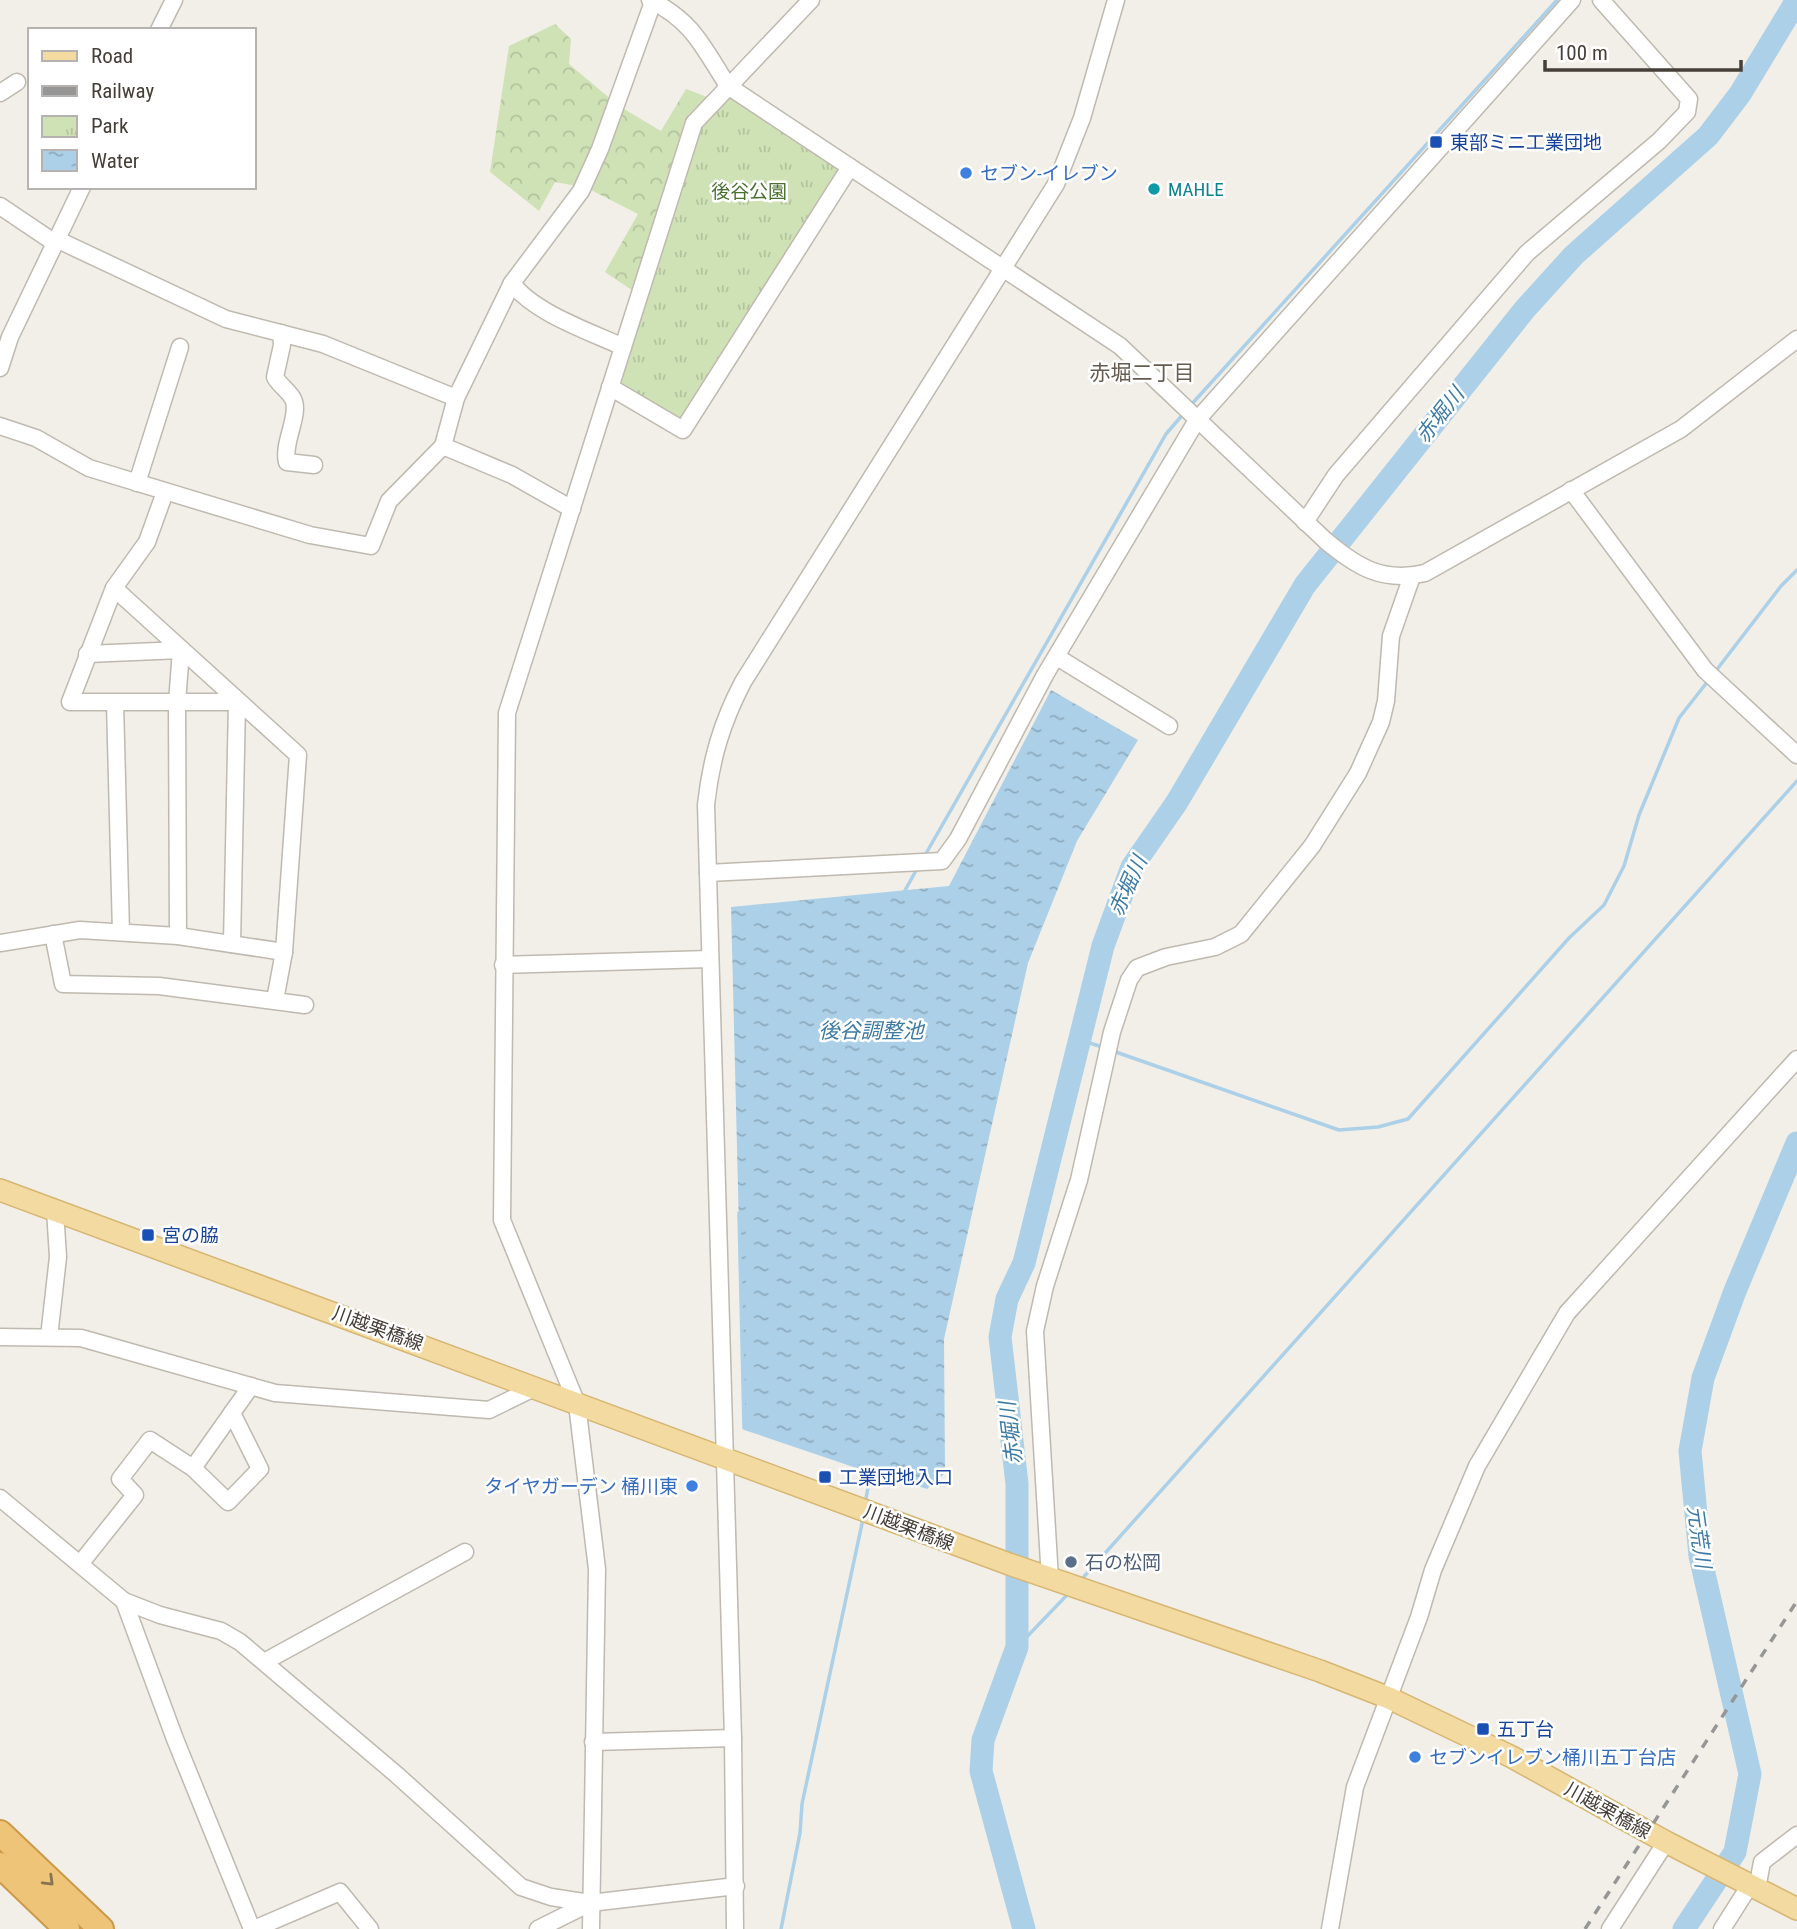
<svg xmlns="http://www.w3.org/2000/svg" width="1797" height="1929" viewBox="0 0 1797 1929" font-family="'Roboto Condensed','Noto Sans JP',sans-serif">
  <defs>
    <pattern id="forest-crowns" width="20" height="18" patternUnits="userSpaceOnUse" patternTransform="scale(1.75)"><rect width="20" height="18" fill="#cfe2b6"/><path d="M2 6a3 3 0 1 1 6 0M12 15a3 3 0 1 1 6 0" fill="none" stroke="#b3c39d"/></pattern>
    <pattern id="park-tufts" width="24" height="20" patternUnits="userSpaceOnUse" patternTransform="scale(1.75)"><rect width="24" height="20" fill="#cfe2b6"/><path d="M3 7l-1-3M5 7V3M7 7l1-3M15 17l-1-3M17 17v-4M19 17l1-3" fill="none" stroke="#b3c39d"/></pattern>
    <pattern id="water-ripples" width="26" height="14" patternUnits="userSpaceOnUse" patternTransform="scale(1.75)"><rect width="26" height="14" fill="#abd0e8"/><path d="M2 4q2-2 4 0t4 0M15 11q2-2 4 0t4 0" fill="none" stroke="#8daabd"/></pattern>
  </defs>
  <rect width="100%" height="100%" fill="#f2efe8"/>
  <!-- forest -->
  <path fill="url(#forest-crowns)" d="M 555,24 L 571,39 L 569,64 L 619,106 L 661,131 L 686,89 L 715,100 L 639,295 L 605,272 L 638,214 L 587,188 L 555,182 L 539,211 L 490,172 L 509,46 Z"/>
  <!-- park -->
  <path fill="url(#park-tufts)" d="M 728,86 L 850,167 L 683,430 L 610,387 L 694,123 Z"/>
  <!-- water -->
  <path fill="url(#water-ripples)" d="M 1051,690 L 1138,740 L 1077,841 L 1028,963 L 944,1339 L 945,1473 L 927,1489 L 744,1428 L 731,907 L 949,886 Z"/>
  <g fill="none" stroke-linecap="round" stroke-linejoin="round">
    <!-- stream -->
    <g stroke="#abd0e8" stroke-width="3.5">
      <path d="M 1190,406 L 1557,0"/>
      <path d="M 1715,672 L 1781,586 L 1797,570"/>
      <path d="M 924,857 L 1166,434 L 1185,412"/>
      <path d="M 903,894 L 918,867"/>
      <path d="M 1078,1039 L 1102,1047"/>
      <path d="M 1113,1051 L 1339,1130 L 1378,1127 L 1408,1119 L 1569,938 L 1604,905 L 1624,866 L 1639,815 L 1679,718 L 1708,681"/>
      <path d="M 739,1213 L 744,1428 L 871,1471 L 865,1504"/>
      <path d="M 1081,1580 L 1797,781"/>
      <path d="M 1017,1647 L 1069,1593"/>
      <path d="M 781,1929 L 800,1833 L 802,1804 L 863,1519"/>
    </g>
    <!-- river -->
    <g stroke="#abd0e8" stroke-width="23">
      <path d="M 1024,1929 L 981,1771 L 983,1740 L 1017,1647 L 1017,1484 L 1000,1337 L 1007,1299 L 1024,1263 L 1103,946 L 1132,867 L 1177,802 L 1305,585 L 1525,309 L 1574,255 L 1708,136 L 1740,94 L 1797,0"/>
      <path d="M 1684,1929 L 1735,1852 L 1750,1774 L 1700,1556 L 1690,1451 L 1703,1378 L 1735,1291 L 1797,1143"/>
    </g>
    <defs>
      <g id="minor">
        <path d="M 650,0 C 693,21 703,47 728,86 L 1120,346 L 1326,541 C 1357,567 1383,583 1425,573 L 1681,429 L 1797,339"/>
        <path d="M 159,30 L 174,0"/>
        <path d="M 0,93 L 17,82"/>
        <path d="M 0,206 L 55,243"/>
        <path d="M 56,239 L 226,319 L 323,344 L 456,398"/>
        <path d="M 512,283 L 456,398 L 443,446 L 512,475 L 572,509"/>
        <path d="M 281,333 L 282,345 L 275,377 C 280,386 289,391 293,399 C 301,414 282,443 287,462 L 314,465"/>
        <path d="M 623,347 C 591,332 532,312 512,283 L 581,191 L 600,149 L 653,2"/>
        <path d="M 0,368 L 10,337 L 82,187"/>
        <path d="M 610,387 L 683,430 L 850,167"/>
        <path d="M 0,426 L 36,438 L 89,468 L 310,535 L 371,546 L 389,501 L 443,446"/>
        <path d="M 137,483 L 180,347"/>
        <path d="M 1571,490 L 1705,670 L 1797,755"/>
        <path d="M 1305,522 L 1336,475 L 1527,253 L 1659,141 L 1687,112 L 1689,99 L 1601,0"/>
        <path d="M 114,588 L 147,542 L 165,492"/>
        <path d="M 87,654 L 181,650 L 177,703 L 178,936"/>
        <path d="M 1057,657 L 1169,726"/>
        <path d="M 237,702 L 70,702 L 114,588 L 298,755 L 284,952 L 275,1000"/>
        <path d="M 115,703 L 121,932"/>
        <path d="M 708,873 L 942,861 L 958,839 L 1045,675 L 1197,420 L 1572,0"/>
        <path d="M 53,934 L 63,984 L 159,986 L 305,1005"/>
        <path d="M 0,943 L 80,930 L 178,936 L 284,952"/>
        <path d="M 232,944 L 237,702"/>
        <path d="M 503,965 L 710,959"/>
        <path d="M 0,1337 L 81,1338 L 275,1393 L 489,1410 L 536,1387"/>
        <path d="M 49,1337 L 58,1257 L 55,1210"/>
        <path d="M 193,1468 L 251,1386"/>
        <path d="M 0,1498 L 124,1601 L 160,1615 L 221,1631 L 240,1642 L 397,1775 L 521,1887 L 551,1897 L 590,1903 L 736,1886"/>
        <path d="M 80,1564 L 135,1495 L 120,1479 L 150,1440 L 193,1468 L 228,1502 L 260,1469 L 232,1413"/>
        <path d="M 1050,1579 L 1035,1331 L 1045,1286 L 1079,1180 L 1112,1032 L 1129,980 L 1137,968 L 1166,957 L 1215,947 L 1241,934 L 1312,846 L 1358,773 L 1381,722 L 1386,701 L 1391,636 L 1412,576"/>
        <path d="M 124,1601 L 175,1739 L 252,1929"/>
        <path d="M 264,1662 L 465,1552"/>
        <path d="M 593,1742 L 733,1738"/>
        <path d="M 1757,1889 L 1762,1862 L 1797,1835"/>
        <path d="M 254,1929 L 340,1892 L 370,1929"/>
        <path d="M 538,1929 L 590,1903"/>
        <path d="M 591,1929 L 597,1569 L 577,1404 L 502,1220 L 507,713 L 694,123 L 811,0"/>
        <path d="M 735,1929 L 733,1738 L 706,805 C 711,759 722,722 743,682 L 1056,184 L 1082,118 L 1116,0"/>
        <path d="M 1330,1929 L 1355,1787 L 1419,1617 L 1433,1570 L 1477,1466 L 1567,1313 L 1797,1059"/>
        <path d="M 1610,1929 L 1666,1842"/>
        <path d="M 1722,1929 L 1750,1885"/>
      </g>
      <path id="major" d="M 0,1190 L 1009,1564 L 1320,1671 L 1389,1698 L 1512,1757 L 1666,1842 L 1797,1909"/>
      <g id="highway">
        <path d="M 0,1833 L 101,1929"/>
        <path d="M 0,1865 L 67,1929"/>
      </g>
    </defs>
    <!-- minor casing -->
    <use href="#minor" stroke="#bfb9af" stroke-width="19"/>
    <!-- major casing -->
    <use href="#major" stroke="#d6b672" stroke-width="24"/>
    <!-- highway casing -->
    <use href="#highway" stroke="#cc9949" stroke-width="28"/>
    <!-- minor -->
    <use href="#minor" stroke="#fff" stroke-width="16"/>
    <!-- major -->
    <use href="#major" stroke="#f3daa0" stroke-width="21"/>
    <!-- highway -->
    <use href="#highway" stroke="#eec478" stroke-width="24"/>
    <!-- rail -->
    <path stroke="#969696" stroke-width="3.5" stroke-dasharray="9 9" stroke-linecap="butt" d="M 1585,1929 L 1797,1601"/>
  </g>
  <!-- one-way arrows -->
  <defs><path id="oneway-chevron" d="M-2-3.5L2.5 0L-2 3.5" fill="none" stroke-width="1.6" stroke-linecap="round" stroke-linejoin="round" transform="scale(1.75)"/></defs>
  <use stroke="#897452" href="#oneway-chevron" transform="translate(49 1881) rotate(44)"/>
  <!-- markers -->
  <g fill="#1a4fb4" stroke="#fff" stroke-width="2.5">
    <rect x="1429" y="135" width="14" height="14" rx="3.5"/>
    <rect x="141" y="1228" width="14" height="14" rx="3.5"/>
    <rect x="818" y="1470" width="14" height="14" rx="3.5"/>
    <rect x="1476" y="1722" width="14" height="14" rx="3.5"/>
  </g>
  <g fill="#3f7fe0" stroke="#fff" stroke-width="2.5">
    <circle cx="966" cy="173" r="7"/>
    <circle cx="692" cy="1486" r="7"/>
    <circle cx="1415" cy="1757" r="7"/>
  </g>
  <circle fill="#0f9aa8" stroke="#fff" stroke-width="2.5" cx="1154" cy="189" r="7"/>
  <circle fill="#5c6f8a" stroke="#fff" stroke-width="2.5" cx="1071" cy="1562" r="7"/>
  <g text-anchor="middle" stroke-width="5" stroke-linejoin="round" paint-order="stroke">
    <!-- transit labels -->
    <g font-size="19" fill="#164399" stroke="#fff" text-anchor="start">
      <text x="1450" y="149">東部ミニ工業団地</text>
      <text x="162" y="1242">宮の脇</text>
      <text x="839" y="1484">工業団地入口</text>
      <text x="1497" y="1736">五丁台</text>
    </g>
    <!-- shop labels -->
    <g font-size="19" fill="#366cbe" stroke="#fff" text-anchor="start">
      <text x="980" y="180">セブン-イレブン</text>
      <text x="678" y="1493" text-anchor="end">タイヤガーデン 桶川東</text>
      <text x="1429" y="1764">セブンイレブン桶川五丁台店</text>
    </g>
    <!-- culture labels -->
    <g font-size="19" fill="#0d838f" stroke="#fff" text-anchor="start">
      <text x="1168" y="196">MAHLE</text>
    </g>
    <!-- park labels -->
    <g font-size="19" fill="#4a7031" stroke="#fff">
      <text x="749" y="198">後谷公園</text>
    </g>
    <!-- street labels -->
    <g font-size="19" fill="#453f38" stroke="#fff">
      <text transform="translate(378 1328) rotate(20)" y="7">川越栗橋線</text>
      <text transform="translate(909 1527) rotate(21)" y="7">川越栗橋線</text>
      <text transform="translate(1608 1810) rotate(29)" y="7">川越栗橋線</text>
    </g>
    <!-- service labels -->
    <g font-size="19" fill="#4e5e75" stroke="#fff" text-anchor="start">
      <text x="1085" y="1569">石の松岡</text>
    </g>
    <!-- neighbourhood labels -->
    <g font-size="21" fill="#665d50" stroke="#fff">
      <text x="1142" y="380">赤堀二丁目</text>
    </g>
    <!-- water labels -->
    <g font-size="21" font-style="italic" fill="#3d7ba4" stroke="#fff">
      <text transform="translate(1440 415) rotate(-52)" y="7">赤堀川</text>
      <text transform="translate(1128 886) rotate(-66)" y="7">赤堀川</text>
      <text x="871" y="1038">後谷調整池</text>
      <text transform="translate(1011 1433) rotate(-97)" y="7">赤堀川</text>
      <text transform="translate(1699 1537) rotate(82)" y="7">元荒川</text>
    </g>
  </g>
  <!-- legend -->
  <rect x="28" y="28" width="228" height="161" fill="#ffffff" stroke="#b5b2af" stroke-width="2"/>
  <rect x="42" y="51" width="35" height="10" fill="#f3daa0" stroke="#b5b2af" stroke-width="2"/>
  <text x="91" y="63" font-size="21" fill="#453f38">Road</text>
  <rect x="42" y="86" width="35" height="10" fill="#969696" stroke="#b5b2af" stroke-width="2"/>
  <text x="91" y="98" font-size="21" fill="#453f38">Railway</text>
  <rect x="42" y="116" width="35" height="21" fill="url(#park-tufts)" stroke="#b5b2af" stroke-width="2"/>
  <text x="91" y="133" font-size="21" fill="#453f38">Park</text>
  <rect x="42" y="150" width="35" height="21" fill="url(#water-ripples)" stroke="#b5b2af" stroke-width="2"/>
  <text x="91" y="168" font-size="21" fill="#453f38">Water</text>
  <!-- scale -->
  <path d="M1545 60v10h196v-10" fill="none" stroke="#453f38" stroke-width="3.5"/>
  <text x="1556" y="60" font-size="21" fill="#453f38" stroke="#ffffff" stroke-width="5" paint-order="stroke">100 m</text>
</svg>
